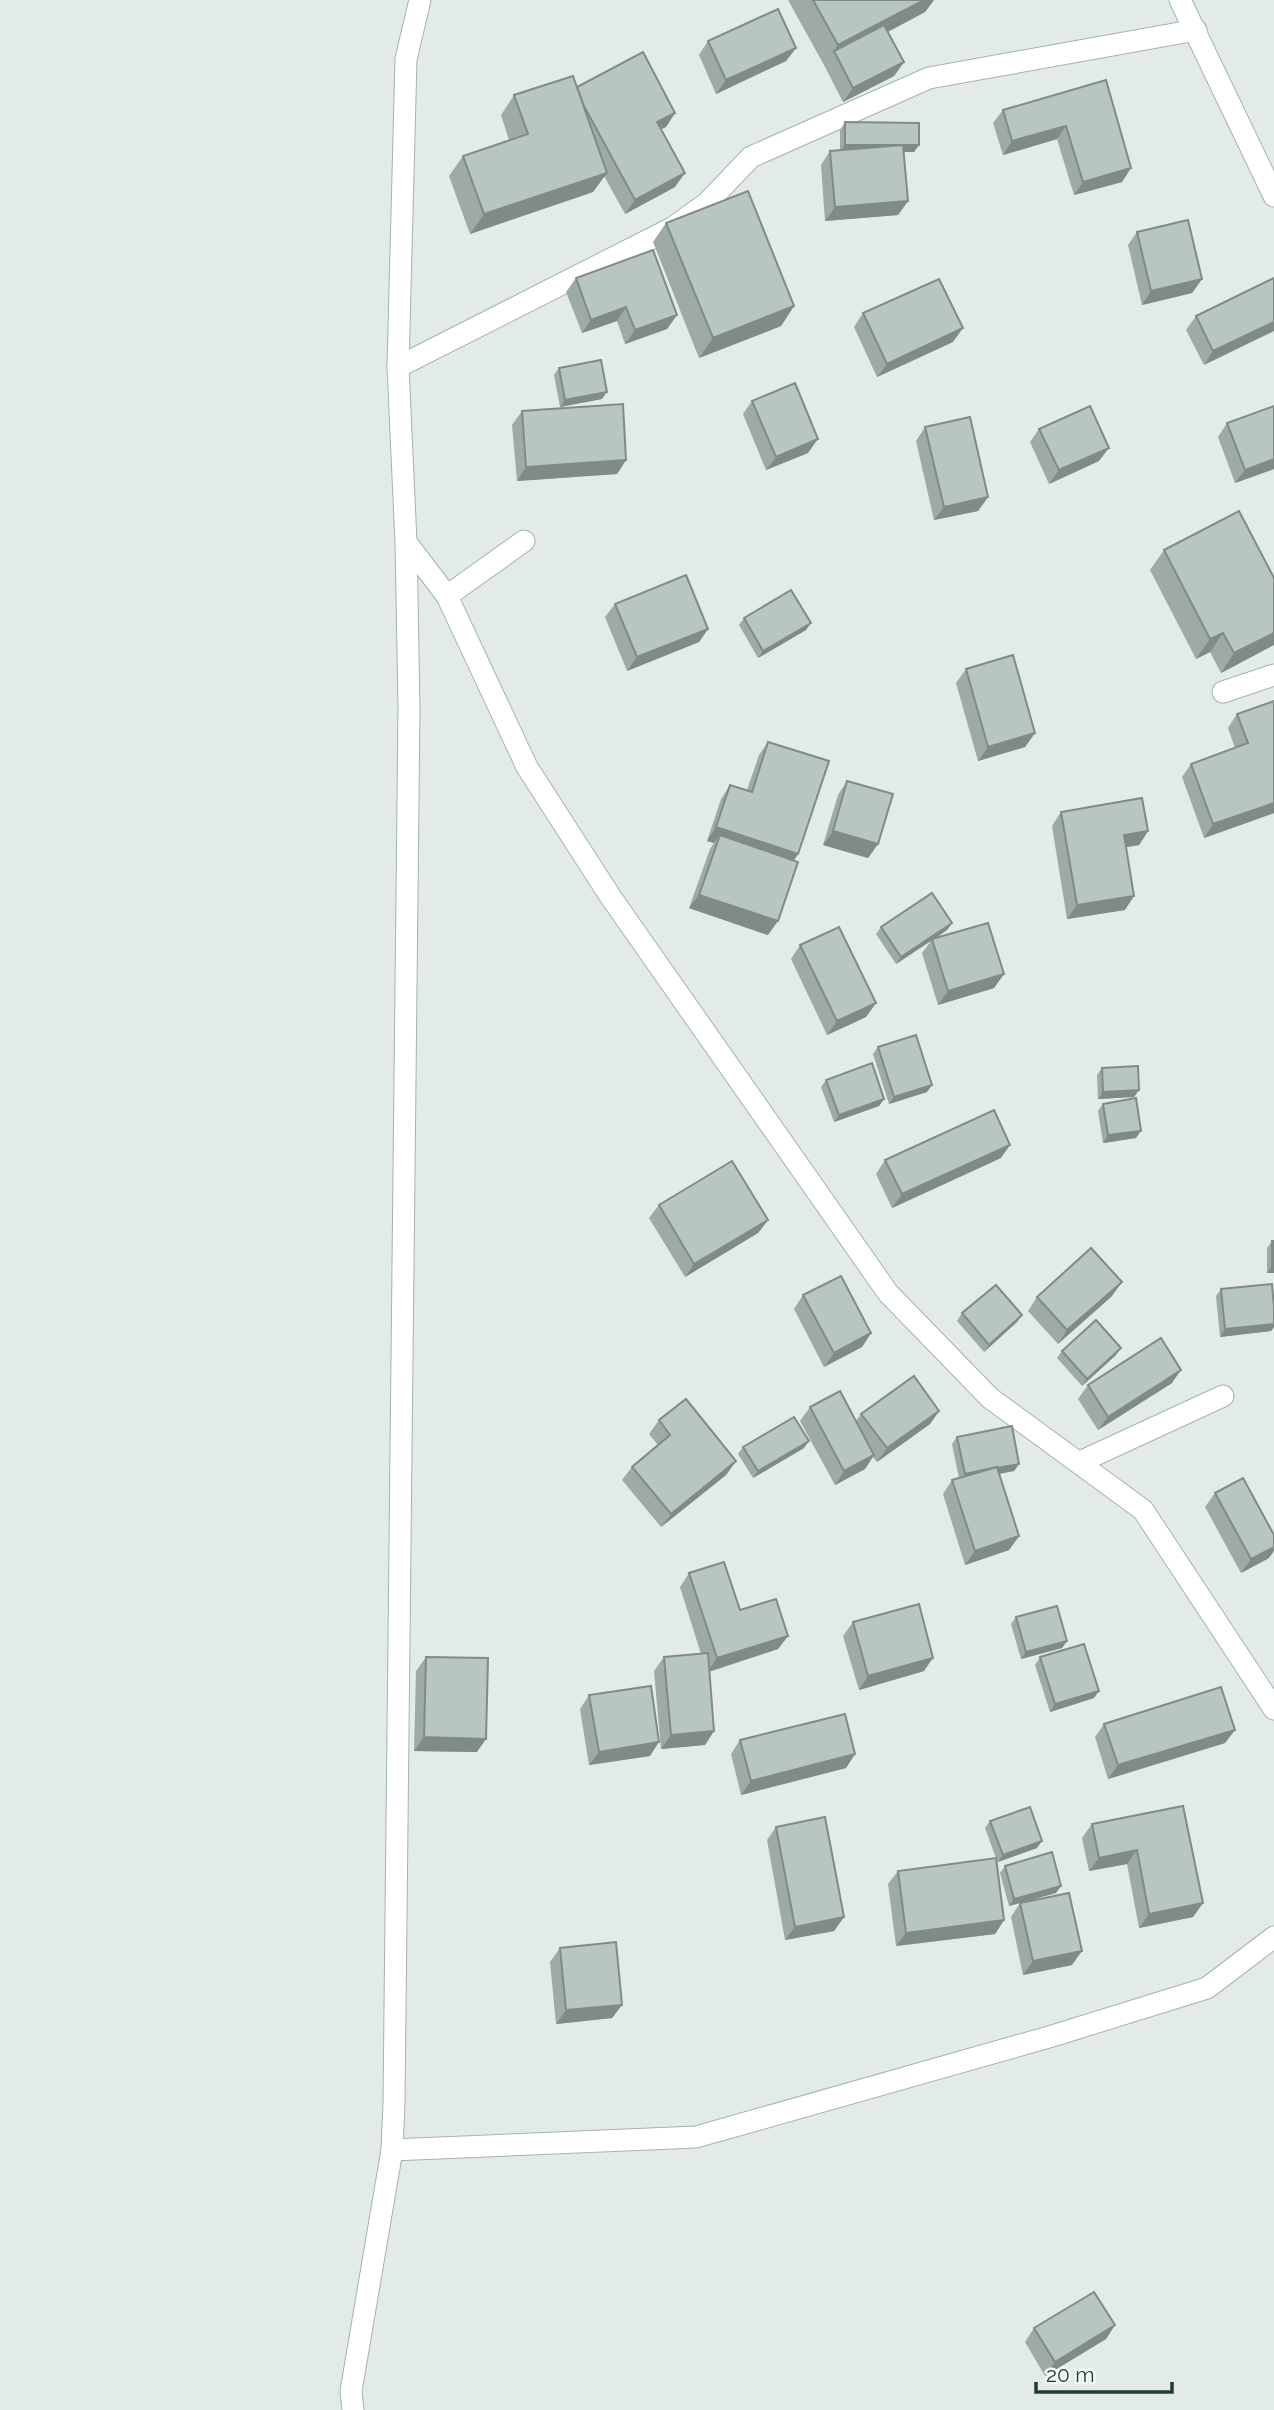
<svg xmlns="http://www.w3.org/2000/svg" width="1274" height="2410" viewBox="0 0 1274 2410" font-family="Raleway,sans-serif">
  <rect width="100%" height="100%" fill="#e2ebe7"/>
  <g fill="none" stroke-linecap="round" stroke-linejoin="round">
    <defs>
      <g id="minor">
        <path d="M 1180,0 L 1274,196"/>
        <path d="M 398,367 L 672,228 L 707,203 L 751,157 L 929,78 L 1196,30"/>
        <path d="M 406,542 L 447,596 L 527,767 L 610,896 L 888,1293 L 990,1398 L 1143,1510 L 1274,1709"/>
        <path d="M 447,596 L 524,541"/>
        <path d="M 1223,692 L 1274,675"/>
        <path d="M 1080,1462 L 1223,1396"/>
        <path d="M 392,2150 L 696,2137 L 1049,2037 L 1207,1988 L 1274,1937"/>
        <path d="M 353,2410 L 351,2391 L 392,2150 L 394,2103 L 409,708 L 406,542 L 398,367 L 406,59 L 420,0"/>
      </g>
    </defs>
    <!-- minor casing -->
    <use href="#minor" stroke="#a5b3ae" stroke-width="23"/>
    <!-- minor -->
    <use href="#minor" stroke="#fff" stroke-width="21"/>
  </g>
  <!-- wall -->
  <g fill="#9daaa6">
    <path d="M 788,0 L 934,0 L 925,12 L 888,32 L 904,62 L 894,76 L 843,102 L 824,65 Z"/>
    <path d="M 708,41 L 796,48 L 786,61 L 716,94 L 699,55 Z"/>
    <path d="M 1106,80 L 1122,182 L 1074,195 L 1057,139 L 1003,155 L 993,123 L 1003,110 Z"/>
    <path d="M 577,87 L 675,113 L 666,127 L 661,129 L 675,187 L 625,214 L 604,176 L 593,192 L 470,234 L 449,176 L 463,156 L 509,140 L 501,115 L 514,95 Z"/>
    <path d="M 845,122 L 919,145 L 914,152 L 904,152 L 908,201 L 898,215 L 825,221 L 821,165 L 830,151 L 840,151 L 840,130 Z"/>
    <path d="M 666,223 L 794,306 L 781,326 L 699,358 L 653,242 Z"/>
    <path d="M 1137,232 L 1202,279 L 1192,293 L 1142,305 L 1128,245 Z"/>
    <path d="M 576,278 L 677,315 L 667,329 L 625,344 L 617,321 L 582,333 L 566,292 Z"/>
    <path d="M 1274,278 L 1204,365 L 1186,330 L 1196,316 Z"/>
    <path d="M 863,313 L 953,342 L 877,377 L 854,327 Z"/>
    <path d="M 559,368 L 602,399 L 560,407 L 554,375 Z"/>
    <path d="M 752,401 L 808,453 L 766,470 L 743,414 Z"/>
    <path d="M 1274,406 L 1274,469 L 1235,483 L 1218,437 L 1227,423 Z"/>
    <path d="M 522,411 L 626,460 L 617,474 L 517,481 L 512,425 Z"/>
    <path d="M 925,427 L 988,497 L 978,511 L 934,520 L 916,441 Z"/>
    <path d="M 1039,429 L 1099,461 L 1049,484 L 1030,442 Z"/>
    <path d="M 1164,550 L 1274,645 L 1221,673 L 1210,652 L 1196,659 L 1150,570 Z"/>
    <path d="M 615,604 L 708,629 L 699,642 L 627,671 L 605,617 Z"/>
    <path d="M 744,618 L 806,630 L 758,658 L 739,625 Z"/>
    <path d="M 966,669 L 1035,733 L 1025,747 L 978,761 L 956,683 Z"/>
    <path d="M 1274,701 L 1274,813 L 1204,838 L 1182,777 L 1191,764 L 1235,748 L 1228,728 L 1237,714 Z"/>
    <path d="M 768,742 L 798,854 L 794,860 L 768,935 L 689,908 L 710,849 L 714,843 L 707,841 L 721,799 L 730,785 L 747,790 L 759,755 Z"/>
    <path d="M 847,781 L 878,844 L 868,858 L 823,845 L 838,795 Z"/>
    <path d="M 1061,812 L 1148,831 L 1139,845 L 1126,847 L 1125,910 L 1067,919 L 1052,826 Z"/>
    <path d="M 952,923 L 947,930 L 935,939 L 1004,974 L 994,988 L 938,1005 L 922,953 L 931,941 L 896,964 L 876,934 L 881,927 Z"/>
    <path d="M 800,945 L 876,1003 L 866,1017 L 827,1035 L 791,959 Z"/>
    <path d="M 878,1047 L 927,1092 L 889,1104 L 873,1054 Z"/>
    <path d="M 1102,1068 L 1139,1090 L 1134,1097 L 1098,1099 L 1097,1075 Z"/>
    <path d="M 826,1080 L 884,1099 L 879,1106 L 834,1122 L 821,1087 Z"/>
    <path d="M 1103,1104 L 1136,1138 L 1103,1143 L 1098,1111 Z"/>
    <path d="M 1001,1158 L 892,1208 L 876,1174 L 885,1160 Z"/>
    <path d="M 659,1205 L 768,1220 L 758,1233 L 685,1277 L 649,1218 Z"/>
    <path d="M 1272,1241 L 1274,1273 L 1267,1273 L 1267,1248 Z"/>
    <path d="M 1221,1289 L 1274,1307 L 1274,1327 L 1271,1331 L 1220,1337 L 1216,1296 Z"/>
    <path d="M 803,1295 L 871,1333 L 862,1347 L 824,1367 L 794,1309 Z"/>
    <path d="M 1112,1296 L 1058,1344 L 1028,1311 L 1037,1297 Z"/>
    <path d="M 962,1313 L 1022,1315 L 1017,1322 L 984,1352 L 957,1321 Z"/>
    <path d="M 1062,1351 L 1116,1355 L 1082,1386 L 1057,1358 Z"/>
    <path d="M 1172,1383 L 1098,1430 L 1078,1399 L 1088,1385 Z"/>
    <path d="M 810,1407 L 856,1421 L 861,1414 L 939,1411 L 930,1424 L 877,1462 L 873,1457 L 865,1469 L 835,1485 L 800,1421 Z"/>
    <path d="M 659,1420 L 736,1461 L 726,1475 L 661,1527 L 622,1480 L 632,1467 L 658,1445 L 649,1434 Z"/>
    <path d="M 957,1437 L 1019,1464 L 1014,1471 L 999,1474 L 1019,1536 L 1009,1550 L 965,1565 L 943,1494 L 952,1480 L 959,1478 L 952,1444 Z"/>
    <path d="M 743,1447 L 804,1448 L 753,1478 L 738,1454 Z"/>
    <path d="M 1215,1493 L 1269,1558 L 1241,1573 L 1205,1507 Z"/>
    <path d="M 689,1573 L 740,1610 L 788,1636 L 778,1649 L 709,1672 L 714,1731 L 705,1745 L 661,1749 L 654,1671 L 664,1657 L 701,1654 L 680,1587 Z"/>
    <path d="M 1016,1617 L 1067,1641 L 1062,1648 L 1021,1659 L 1011,1624 Z"/>
    <path d="M 853,1622 L 924,1671 L 859,1690 L 843,1636 Z"/>
    <path d="M 426,1657 L 477,1752 L 414,1751 L 416,1671 Z"/>
    <path d="M 1040,1657 L 1094,1698 L 1050,1712 L 1035,1665 Z"/>
    <path d="M 589,1695 L 650,1756 L 589,1765 L 580,1709 Z"/>
    <path d="M 1104,1724 L 1235,1730 L 1225,1743 L 1108,1779 L 1095,1737 Z"/>
    <path d="M 740,1740 L 855,1754 L 846,1768 L 741,1795 L 731,1754 Z"/>
    <path d="M 1183,1806 L 1203,1903 L 1193,1917 L 1139,1928 L 1127,1864 L 1089,1871 L 1082,1838 L 1092,1824 Z"/>
    <path d="M 990,1821 L 1037,1848 L 998,1862 L 997,1859 L 1004,1920 L 995,1934 L 896,1946 L 888,1884 L 898,1871 L 996,1858 L 985,1828 Z"/>
    <path d="M 776,1827 L 844,1917 L 834,1931 L 785,1940 L 767,1840 Z"/>
    <path d="M 1005,1866 L 1056,1893 L 1009,1906 L 1000,1873 Z"/>
    <path d="M 1020,1903 L 1072,1965 L 1023,1975 L 1011,1917 Z"/>
    <path d="M 560,1948 L 622,2005 L 612,2018 L 556,2024 L 550,1962 Z"/>
    <path d="M 1115,2325 L 1106,2339 L 1045,2376 L 1025,2342 L 1034,2328 Z"/>
  </g>
  <!-- shaded-wall -->
  <g fill="#808b87">
    <path d="M 924,0 L 934,0 L 925,12 L 838,58 L 834,51 L 824,65 L 838,45 Z"/>
    <path d="M 796,48 L 786,61 L 716,94 L 726,80 Z"/>
    <path d="M 904,62 L 894,76 L 843,102 L 853,88 Z"/>
    <path d="M 675,113 L 666,127 L 648,136 L 657,122 Z"/>
    <path d="M 1066,126 L 1057,139 L 1003,155 L 1012,141 Z"/>
    <path d="M 845,145 L 919,145 L 914,152 L 840,152 Z"/>
    <path d="M 1131,168 L 1122,182 L 1074,195 L 1083,182 Z"/>
    <path d="M 607,173 L 593,192 L 470,234 L 484,214 Z"/>
    <path d="M 685,173 L 675,187 L 625,214 L 635,200 Z"/>
    <path d="M 908,201 L 898,215 L 825,221 L 835,207 Z"/>
    <path d="M 1202,279 L 1192,293 L 1142,305 L 1151,291 Z"/>
    <path d="M 794,306 L 781,326 L 699,358 L 713,338 Z"/>
    <path d="M 626,307 L 617,321 L 582,333 L 591,320 Z"/>
    <path d="M 677,315 L 667,329 L 625,344 L 635,330 Z"/>
    <path d="M 1274,322 L 1274,331 L 1204,365 L 1213,351 Z"/>
    <path d="M 963,328 L 953,342 L 877,377 L 887,364 Z"/>
    <path d="M 607,392 L 602,399 L 560,407 L 565,400 Z"/>
    <path d="M 818,439 L 808,453 L 766,470 L 776,457 Z"/>
    <path d="M 1109,448 L 1099,461 L 1049,484 L 1059,470 Z"/>
    <path d="M 1274,459 L 1274,469 L 1235,483 L 1245,470 Z"/>
    <path d="M 626,460 L 617,474 L 517,481 L 526,467 Z"/>
    <path d="M 988,497 L 978,511 L 934,520 L 944,507 Z"/>
    <path d="M 811,623 L 806,630 L 758,658 L 763,651 Z"/>
    <path d="M 708,629 L 699,642 L 627,671 L 637,657 Z"/>
    <path d="M 1223,633 L 1210,652 L 1196,659 L 1210,639 Z"/>
    <path d="M 1274,633 L 1274,645 L 1221,673 L 1234,653 Z"/>
    <path d="M 1035,733 L 1025,747 L 978,761 L 988,747 Z"/>
    <path d="M 1274,803 L 1274,813 L 1204,838 L 1213,824 Z"/>
    <path d="M 716,827 L 798,854 L 789,868 L 720,835 L 714,843 L 707,841 Z"/>
    <path d="M 833,831 L 878,844 L 868,858 L 823,845 Z"/>
    <path d="M 1148,831 L 1139,845 L 1115,849 L 1124,835 Z"/>
    <path d="M 699,895 L 778,921 L 768,935 L 689,908 Z"/>
    <path d="M 1134,896 L 1125,910 L 1067,919 L 1077,905 Z"/>
    <path d="M 952,923 L 947,930 L 896,964 L 901,957 Z"/>
    <path d="M 1004,974 L 994,988 L 938,1005 L 948,991 Z"/>
    <path d="M 876,1003 L 866,1017 L 827,1035 L 837,1021 Z"/>
    <path d="M 932,1085 L 927,1092 L 889,1104 L 894,1097 Z"/>
    <path d="M 1139,1090 L 1134,1097 L 1098,1099 L 1103,1092 Z"/>
    <path d="M 884,1099 L 879,1106 L 834,1122 L 839,1115 Z"/>
    <path d="M 1141,1131 L 1136,1138 L 1103,1143 L 1108,1135 Z"/>
    <path d="M 1010,1145 L 1001,1158 L 892,1208 L 902,1194 Z"/>
    <path d="M 768,1220 L 758,1233 L 685,1277 L 694,1264 Z"/>
    <path d="M 1272,1266 L 1274,1266 L 1274,1273 L 1267,1273 Z"/>
    <path d="M 1122,1282 L 1112,1296 L 1058,1344 L 1067,1330 Z"/>
    <path d="M 1022,1315 L 1017,1322 L 984,1352 L 989,1345 Z"/>
    <path d="M 1274,1324 L 1274,1327 L 1271,1331 L 1220,1337 L 1225,1329 Z"/>
    <path d="M 871,1333 L 862,1347 L 824,1367 L 834,1353 Z"/>
    <path d="M 1121,1348 L 1116,1355 L 1082,1386 L 1087,1379 Z"/>
    <path d="M 1181,1370 L 1172,1383 L 1098,1430 L 1108,1417 Z"/>
    <path d="M 939,1411 L 930,1424 L 877,1462 L 887,1448 Z"/>
    <path d="M 809,1441 L 804,1448 L 753,1478 L 758,1471 Z"/>
    <path d="M 874,1455 L 865,1469 L 835,1485 L 844,1471 Z"/>
    <path d="M 736,1461 L 726,1475 L 661,1527 L 671,1514 Z"/>
    <path d="M 1019,1464 L 1014,1471 L 960,1481 L 965,1474 Z"/>
    <path d="M 1019,1536 L 1009,1550 L 965,1565 L 975,1551 Z"/>
    <path d="M 1274,1547 L 1274,1551 L 1269,1558 L 1241,1573 L 1251,1559 Z"/>
    <path d="M 788,1636 L 778,1649 L 707,1672 L 717,1658 Z"/>
    <path d="M 1067,1641 L 1062,1648 L 1021,1659 L 1026,1652 Z"/>
    <path d="M 933,1658 L 924,1671 L 859,1690 L 868,1676 Z"/>
    <path d="M 1099,1691 L 1094,1698 L 1050,1712 L 1055,1704 Z"/>
    <path d="M 1235,1730 L 1225,1743 L 1108,1779 L 1118,1765 Z"/>
    <path d="M 714,1731 L 705,1745 L 661,1749 L 671,1735 Z"/>
    <path d="M 424,1737 L 486,1739 L 477,1752 L 414,1751 Z"/>
    <path d="M 659,1742 L 650,1756 L 589,1765 L 599,1752 Z"/>
    <path d="M 855,1754 L 846,1768 L 741,1795 L 751,1781 Z"/>
    <path d="M 1042,1841 L 1037,1848 L 998,1862 L 1003,1855 Z"/>
    <path d="M 1137,1850 L 1127,1864 L 1089,1871 L 1099,1858 Z"/>
    <path d="M 1061,1886 L 1056,1893 L 1009,1906 L 1014,1899 Z"/>
    <path d="M 1203,1903 L 1193,1917 L 1139,1928 L 1149,1914 Z"/>
    <path d="M 844,1917 L 834,1931 L 785,1940 L 795,1927 Z"/>
    <path d="M 1004,1920 L 995,1934 L 896,1946 L 906,1933 Z"/>
    <path d="M 1082,1951 L 1072,1965 L 1023,1975 L 1033,1961 Z"/>
    <path d="M 622,2005 L 612,2018 L 556,2024 L 566,2010 Z"/>
    <path d="M 1115,2325 L 1106,2339 L 1045,2376 L 1055,2362 Z"/>
  </g>
  <!-- building -->
  <g fill="#b7c6c1" stroke="#808b87" stroke-width="2">
    <path d="M 813,0 L 924,0 L 838,45 Z"/>
    <path d="M 778,9 L 796,48 L 726,80 L 708,41 Z"/>
    <path d="M 884,25 L 904,62 L 853,88 L 834,51 Z"/>
    <path d="M 643,52 L 675,113 L 657,122 L 685,173 L 635,200 L 584,106 L 577,87 Z"/>
    <path d="M 573,76 L 607,173 L 484,214 L 463,156 L 528,134 L 514,95 Z"/>
    <path d="M 1106,80 L 1131,168 L 1083,182 L 1066,126 L 1012,141 L 1003,110 Z"/>
    <path d="M 845,122 L 919,123 L 919,145 L 845,145 Z"/>
    <path d="M 903,145 L 908,201 L 835,207 L 830,151 Z"/>
    <path d="M 748,191 L 794,306 L 713,338 L 666,223 Z"/>
    <path d="M 1188,220 L 1202,279 L 1151,291 L 1137,232 Z"/>
    <path d="M 653,250 L 677,315 L 635,330 L 626,307 L 591,320 L 576,278 Z"/>
    <path d="M 1274,278 L 1274,322 L 1213,351 L 1196,316 Z"/>
    <path d="M 939,279 L 963,328 L 887,364 L 863,313 Z"/>
    <path d="M 601,360 L 607,392 L 565,400 L 559,368 Z"/>
    <path d="M 795,383 L 818,439 L 776,457 L 752,401 Z"/>
    <path d="M 623,404 L 626,460 L 526,467 L 522,411 Z"/>
    <path d="M 1090,406 L 1109,448 L 1059,470 L 1039,429 Z"/>
    <path d="M 1274,406 L 1274,459 L 1245,470 L 1227,423 Z"/>
    <path d="M 970,417 L 988,497 L 944,507 L 925,427 Z"/>
    <path d="M 1239,511 L 1274,578 L 1274,633 L 1234,653 L 1223,633 L 1210,639 L 1164,550 Z"/>
    <path d="M 686,575 L 708,629 L 637,657 L 615,604 Z"/>
    <path d="M 791,590 L 811,623 L 763,651 L 744,618 Z"/>
    <path d="M 1013,655 L 1035,733 L 988,747 L 966,669 Z"/>
    <path d="M 1274,701 L 1274,803 L 1213,824 L 1191,764 L 1248,743 L 1237,714 Z"/>
    <path d="M 768,742 L 829,761 L 798,854 L 716,827 L 730,785 L 752,792 Z"/>
    <path d="M 847,781 L 893,794 L 878,844 L 833,831 Z"/>
    <path d="M 1142,798 L 1148,831 L 1124,835 L 1134,896 L 1077,905 L 1061,812 Z"/>
    <path d="M 720,835 L 798,862 L 778,921 L 699,895 Z"/>
    <path d="M 932,893 L 952,923 L 901,957 L 881,927 Z"/>
    <path d="M 988,923 L 1004,974 L 948,991 L 932,939 Z"/>
    <path d="M 839,927 L 876,1003 L 837,1021 L 800,945 Z"/>
    <path d="M 916,1035 L 932,1085 L 894,1097 L 878,1047 Z"/>
    <path d="M 872,1063 L 884,1099 L 839,1115 L 826,1080 Z"/>
    <path d="M 1138,1066 L 1139,1090 L 1103,1092 L 1102,1068 Z"/>
    <path d="M 1136,1098 L 1141,1131 L 1108,1135 L 1103,1104 Z"/>
    <path d="M 994,1110 L 1010,1145 L 902,1194 L 885,1160 Z"/>
    <path d="M 732,1161 L 768,1220 L 694,1264 L 659,1205 Z"/>
    <rect x="1272" y="1241" width="2" height="25"/>
    <path d="M 1091,1248 L 1122,1282 L 1067,1330 L 1037,1297 Z"/>
    <path d="M 841,1276 L 871,1333 L 834,1353 L 803,1295 Z"/>
    <path d="M 1272,1284 L 1274,1307 L 1274,1324 L 1225,1329 L 1221,1289 Z"/>
    <path d="M 996,1285 L 1022,1315 L 989,1345 L 962,1313 Z"/>
    <path d="M 1096,1320 L 1121,1348 L 1087,1379 L 1062,1351 Z"/>
    <path d="M 1161,1338 L 1181,1370 L 1108,1417 L 1088,1385 Z"/>
    <path d="M 914,1376 L 939,1411 L 887,1448 L 861,1414 Z"/>
    <path d="M 840,1391 L 874,1455 L 844,1471 L 810,1407 Z"/>
    <path d="M 686,1399 L 736,1461 L 671,1514 L 632,1467 L 670,1435 L 659,1420 Z"/>
    <path d="M 794,1417 L 809,1441 L 758,1471 L 743,1447 Z"/>
    <path d="M 1012,1426 L 1019,1464 L 997,1468 L 997,1467 L 965,1474 L 957,1437 Z"/>
    <path d="M 997,1467 L 1019,1536 L 975,1551 L 952,1480 Z"/>
    <path d="M 1243,1478 L 1274,1535 L 1274,1547 L 1251,1559 L 1215,1493 Z"/>
    <path d="M 724,1562 L 740,1610 L 776,1599 L 788,1636 L 717,1658 L 689,1573 Z"/>
    <path d="M 919,1604 L 933,1658 L 868,1676 L 853,1622 Z"/>
    <path d="M 1057,1606 L 1067,1641 L 1026,1652 L 1016,1617 Z"/>
    <path d="M 1084,1644 L 1099,1691 L 1055,1704 L 1040,1657 Z"/>
    <path d="M 708,1653 L 714,1731 L 671,1735 L 664,1657 Z"/>
    <path d="M 426,1657 L 488,1658 L 486,1739 L 424,1737 Z"/>
    <path d="M 651,1686 L 659,1742 L 599,1752 L 589,1695 Z"/>
    <path d="M 1221,1687 L 1235,1730 L 1118,1765 L 1104,1724 Z"/>
    <path d="M 845,1714 L 855,1754 L 751,1781 L 740,1740 Z"/>
    <path d="M 1183,1806 L 1203,1903 L 1149,1914 L 1137,1850 L 1099,1858 L 1092,1824 Z"/>
    <path d="M 1030,1807 L 1042,1841 L 1003,1855 L 990,1821 Z"/>
    <path d="M 825,1817 L 844,1917 L 795,1927 L 776,1827 Z"/>
    <path d="M 1052,1852 L 1061,1886 L 1014,1899 L 1005,1866 Z"/>
    <path d="M 996,1858 L 1004,1920 L 906,1933 L 898,1871 Z"/>
    <path d="M 1069,1893 L 1082,1951 L 1033,1961 L 1020,1903 Z"/>
    <path d="M 616,1942 L 622,2005 L 566,2010 L 560,1948 Z"/>
    <path d="M 1094,2292 L 1115,2325 L 1055,2362 L 1034,2328 Z"/>
  </g>
  <!-- scale -->
  <path d="M1036 2382v10h136v-10" fill="none" stroke="#233b36" stroke-width="3.5"/>
  <text x="1046" y="2382" font-size="21" fill="#233b36" stroke="#f2f8f5" stroke-width="5" paint-order="stroke">20 m</text>
</svg>
